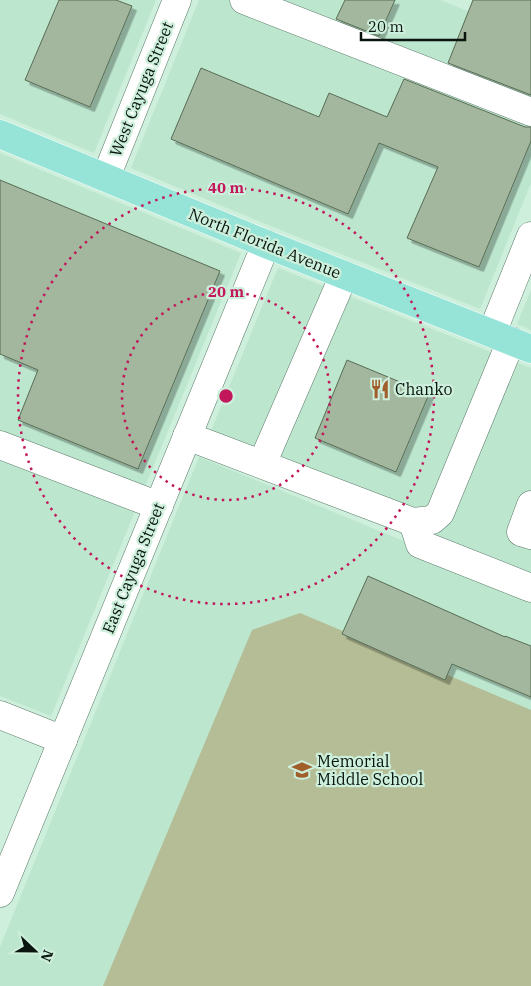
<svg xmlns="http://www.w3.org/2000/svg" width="531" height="986" viewBox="0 0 531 986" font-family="'IBM Plex Serif',serif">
  <defs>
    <filter id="shadow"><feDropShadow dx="4.5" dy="4.5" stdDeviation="0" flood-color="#0004"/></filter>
  </defs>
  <rect width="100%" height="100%" fill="#cdefdb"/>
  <!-- built -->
  <g fill="#bce6ce">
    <path d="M 0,0 L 156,0 L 94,153 L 0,114 Z"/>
    <path d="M 199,0 L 440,0 L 531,36 L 531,183 L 480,309 L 273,227 L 131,168 Z"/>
    <path d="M 0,153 L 241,253 L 51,716 L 0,696 Z"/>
    <path d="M 278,268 L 531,368 L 531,576 L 206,443 Z"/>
    <path d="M 531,290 L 531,330 L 517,324 Z"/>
    <path d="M 199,457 L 531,593 L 531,986 L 0,986 L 0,947 Z"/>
  </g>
  <!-- pitch -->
  <path fill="#b4bd95" d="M 300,613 L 531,710 L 531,986 L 103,986 L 252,630 Z"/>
  <!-- building -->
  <g fill="#a2b79d" stroke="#596c54" filter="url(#shadow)">
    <path d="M 59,0 L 116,0 L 132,6 L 90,107 L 25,80 Z"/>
    <path d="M 345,0 L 395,0 L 379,36 L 336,19 Z"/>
    <path d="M 473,0 L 531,0 L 531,95 L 448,63 Z"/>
    <path d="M 201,68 L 319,117 L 329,93 L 387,117 L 404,79 L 525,127 L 531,127 L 531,141 L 479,267 L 407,238 L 438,167 L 379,143 L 348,214 L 171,139 Z"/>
    <path d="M 0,180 L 220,271 L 138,469 L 18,420 L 38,370 L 0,354 Z"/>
    <path d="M 347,360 L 429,394 L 396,472 L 315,438 Z"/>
    <path d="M 368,576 L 505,637 L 505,636 L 531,646 L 531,697 L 452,664 L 445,680 L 342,634 Z"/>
  </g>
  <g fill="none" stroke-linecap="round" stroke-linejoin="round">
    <defs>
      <g id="minor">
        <path d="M 244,0 L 531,112"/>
        <path d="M 106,177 L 177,0"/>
        <path d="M 492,333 L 531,236"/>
        <path d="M 187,436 L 413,522 L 432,520 L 440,513 L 511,341"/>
        <path d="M 0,445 L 159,506"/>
        <path d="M 262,464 L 344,275"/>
        <path d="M 531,505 L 521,532 L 531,535"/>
        <path d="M 413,522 L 420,544 L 531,588"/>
        <path d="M 0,715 L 63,740"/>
        <path d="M 0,893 L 266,244"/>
      </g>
      <path id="major" d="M 0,134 L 266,244 L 531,349"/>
    </defs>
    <!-- minor casing -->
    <use href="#minor" stroke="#5c7b6a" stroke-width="29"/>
    <!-- major casing -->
    <use href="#major" stroke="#fff" stroke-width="29"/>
    <!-- minor -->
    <use href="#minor" stroke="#fff" stroke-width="28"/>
    <!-- major -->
    <use href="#major" stroke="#96e4d8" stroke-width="28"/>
  </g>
  <!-- distance rings -->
  <g fill="none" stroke="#c2185b" stroke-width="2.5" stroke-dasharray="2.5 5">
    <circle cx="226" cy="396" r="104"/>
    <circle cx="226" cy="396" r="208"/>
  </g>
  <!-- icons -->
  <defs>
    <symbol id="restaurant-bare" viewBox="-9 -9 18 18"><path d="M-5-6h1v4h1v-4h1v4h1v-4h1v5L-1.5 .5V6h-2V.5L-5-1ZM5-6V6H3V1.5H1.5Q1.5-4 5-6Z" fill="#a05e2b" stroke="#cdefdb" stroke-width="2.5" paint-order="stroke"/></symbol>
    <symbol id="school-bare" viewBox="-9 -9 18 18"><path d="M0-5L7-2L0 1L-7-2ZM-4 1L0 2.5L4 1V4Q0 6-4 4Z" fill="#a05e2b" stroke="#cdefdb" stroke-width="2.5" paint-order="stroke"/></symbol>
  </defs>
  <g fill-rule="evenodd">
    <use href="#restaurant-bare" x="366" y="375" width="28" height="28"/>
    <use href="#school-bare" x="288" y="756" width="28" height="28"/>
  </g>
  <g text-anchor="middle" stroke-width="4.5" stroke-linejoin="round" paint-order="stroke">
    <!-- street labels -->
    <g font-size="16" fill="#09150e" stroke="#cdefdb">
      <text transform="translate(141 89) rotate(-68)" y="6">West Cayuga Street</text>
      <text transform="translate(265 243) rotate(22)" y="6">North Florida Avenue</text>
      <text transform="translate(133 568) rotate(-68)" y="6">East Cayuga Street</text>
    </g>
    <!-- poi labels -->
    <g font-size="16" fill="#09150e" stroke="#cdefdb" text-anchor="start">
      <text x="395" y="395">Chanko</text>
      <text x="317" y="767">Memorial<tspan x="317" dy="18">Middle School</tspan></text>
    </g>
  </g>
  <circle cx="226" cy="396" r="8" fill="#c2185b" stroke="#cdefdb" stroke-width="2.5"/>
  <g font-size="15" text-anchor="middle" font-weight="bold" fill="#c2185b" stroke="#cdefdb" stroke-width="4.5" stroke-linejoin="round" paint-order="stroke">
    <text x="226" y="193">40 m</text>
    <text x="226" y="297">20 m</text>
  </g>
  <!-- north arrow -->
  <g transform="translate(35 951) rotate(112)" stroke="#cdefdb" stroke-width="4" paint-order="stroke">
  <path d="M0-4L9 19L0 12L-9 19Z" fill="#09150e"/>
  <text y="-8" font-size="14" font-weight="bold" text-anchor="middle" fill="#09150e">N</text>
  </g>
  <!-- scale -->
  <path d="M361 32v8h104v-8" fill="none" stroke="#09150e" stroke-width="2.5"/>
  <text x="368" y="32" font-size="15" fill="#09150e" stroke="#cdefdb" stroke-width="4" paint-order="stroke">20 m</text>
</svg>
